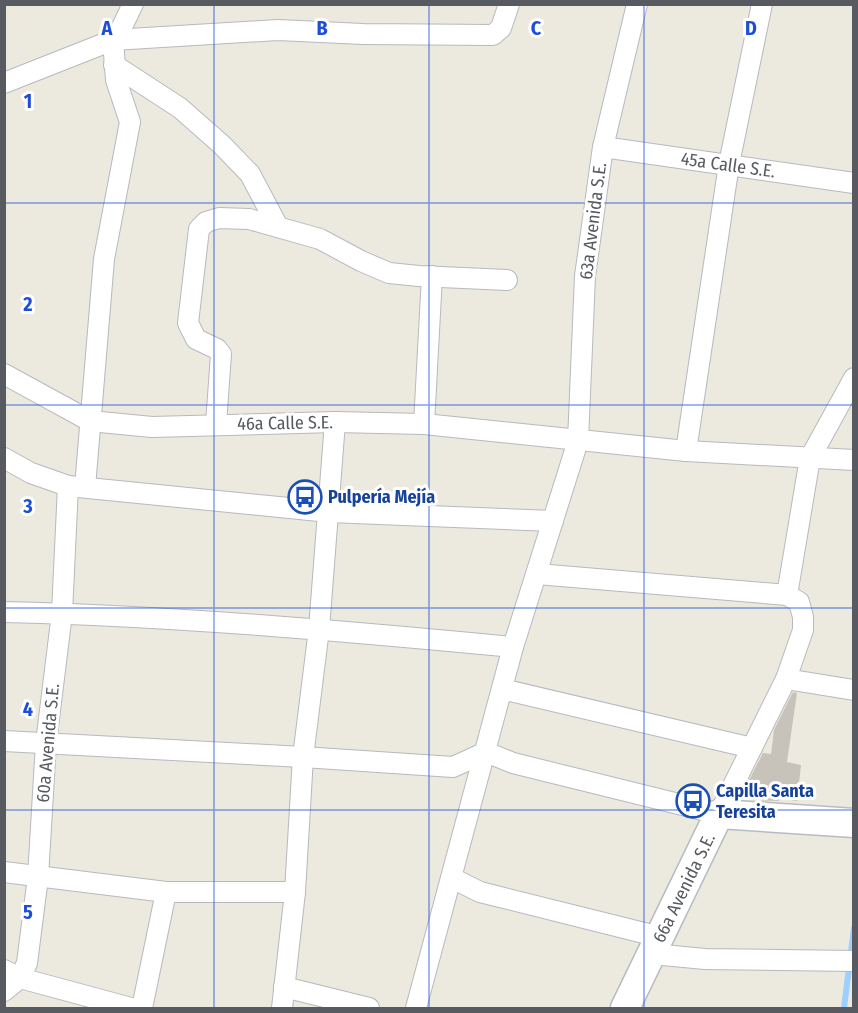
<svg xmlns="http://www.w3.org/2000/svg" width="858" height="1013" viewBox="0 0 858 1013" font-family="'Fira Sans Condensed',sans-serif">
  <rect width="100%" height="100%" fill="#ece9de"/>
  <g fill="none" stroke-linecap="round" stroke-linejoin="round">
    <!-- stream -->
    <path stroke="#9bd0ff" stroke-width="6" d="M 844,1008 L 854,928"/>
  </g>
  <!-- building -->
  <path fill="#c7c3bb" d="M 793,692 L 797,693 L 787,762 L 801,765 L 797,801 L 779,798 L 779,801 L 751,800 L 752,786 L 747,784 L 763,753 L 771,754 L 774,730 Z"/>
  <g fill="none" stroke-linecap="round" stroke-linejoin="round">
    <defs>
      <g id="street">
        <path d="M 114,65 L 180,108 L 222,145 L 250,174 L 278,227"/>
        <path d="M 4,83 L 113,40 L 278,30 L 363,34 L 493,35 L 501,28 L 509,4"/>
        <path d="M 603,147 L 854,183"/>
        <path d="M 4,374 L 90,421 L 152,427 L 335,422 L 424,424 L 686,451 L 854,460"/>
        <path d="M 216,424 L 221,354 L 217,349 L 196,339 L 188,323 L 199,229 L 206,222 L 219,218 L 249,219 L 320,239 L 361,261 L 389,273 L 419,276 L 507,280"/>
        <path d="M 424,424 L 432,276"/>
        <path d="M 686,451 L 729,164 L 762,4"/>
        <path d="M 4,458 L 31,473 L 68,486 L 329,512 L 553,521"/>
        <path d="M 85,487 L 104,259 L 130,122 L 116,80 L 113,40 L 120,31 L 133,4"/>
        <path d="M 787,595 L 810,458 L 854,378"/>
        <path d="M 4,612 C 174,616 344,631 513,647"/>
        <path d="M 786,679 L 854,690"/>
        <path d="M 502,689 L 752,748"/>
        <path d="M 4,741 L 303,757 L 453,767 L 486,752 L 513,763 L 719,814 L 786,679 L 803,630 L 803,617 L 799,602 L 787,595 L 537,574"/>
        <path d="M 4,872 L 166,892 L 295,892"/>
        <path d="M 452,878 L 480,892 L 660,937"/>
        <path d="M 652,954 L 705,959 L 854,961"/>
        <path d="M 4,970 L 20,978 L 131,1008"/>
        <path d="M 284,987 L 369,1008"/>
        <path d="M 4,991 L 20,978 L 27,963 L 38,877 L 46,743 L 62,613 L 68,486"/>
        <path d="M 142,1008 L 166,892"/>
        <path d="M 282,1008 L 295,892 L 303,757 L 319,629 L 335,422"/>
        <path d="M 416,1008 L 513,647 L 578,441 L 585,276 L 603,147 L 637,4"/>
      </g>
      <path id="secondary" d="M 625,1008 L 719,814 L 854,823"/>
    </defs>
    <!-- street casing -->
    <use href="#street" stroke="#b7b9bf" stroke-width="22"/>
    <!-- secondary casing -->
    <use href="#secondary" stroke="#b7bbc2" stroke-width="31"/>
    <!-- street -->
    <use href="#street" stroke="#fff" stroke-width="20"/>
    <!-- secondary -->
    <use href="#secondary" stroke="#fff" stroke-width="28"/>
  </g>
  <!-- grid -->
  <path fill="none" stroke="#1d4ed8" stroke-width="1.5" stroke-opacity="0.55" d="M 214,4 L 214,1008M 429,4 L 429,1008M 644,4 L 644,1008M 4,203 L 854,203M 4,405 L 854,405M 4,608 L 854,608M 4,810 L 854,810"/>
  <!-- icons -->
  <defs>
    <symbol id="bus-ring" viewBox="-11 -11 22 22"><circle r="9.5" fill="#fff" stroke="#1a4fb4" stroke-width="1.5"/><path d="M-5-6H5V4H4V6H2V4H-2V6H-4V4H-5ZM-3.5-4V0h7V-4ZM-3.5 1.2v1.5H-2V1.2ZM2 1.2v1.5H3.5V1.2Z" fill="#1a4fb4"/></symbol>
  </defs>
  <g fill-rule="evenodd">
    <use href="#bus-ring" x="286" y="478" width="38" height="38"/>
    <use href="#bus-ring" x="674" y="782" width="38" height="38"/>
  </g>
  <g text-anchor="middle" stroke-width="6" stroke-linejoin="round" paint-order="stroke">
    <!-- street labels -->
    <g font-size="18" fill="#575b61" stroke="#fff">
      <text transform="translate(728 165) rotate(8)" y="6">45a Calle S.E.</text>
      <text transform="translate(593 221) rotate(-83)" y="6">63a Avenida S.E.</text>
      <text transform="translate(285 423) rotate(-1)" y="6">46a Calle S.E.</text>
      <text transform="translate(48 743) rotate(-85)" y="6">60a Avenida S.E.</text>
      <text transform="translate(684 888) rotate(-64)" y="6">66a Avenida S.E.</text>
    </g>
    <!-- transit labels -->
    <g font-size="18" font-weight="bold" fill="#164399" stroke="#fff" text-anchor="start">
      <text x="328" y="503">Pulpería Mejía</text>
      <text x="716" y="797">Capilla Santa<tspan x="716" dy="21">Teresita</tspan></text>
    </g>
  </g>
  <g font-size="20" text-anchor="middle" font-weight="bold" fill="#1d4ed8" stroke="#fff" stroke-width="6" stroke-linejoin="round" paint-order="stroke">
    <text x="107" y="35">A</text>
    <text x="322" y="35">B</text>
    <text x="536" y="35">C</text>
    <text x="751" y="35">D</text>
    <text x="28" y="108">1</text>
    <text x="28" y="311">2</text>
    <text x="28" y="513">3</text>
    <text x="28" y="716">4</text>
    <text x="28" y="919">5</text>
  </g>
  <!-- border -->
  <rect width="858" height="1013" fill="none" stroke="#575b61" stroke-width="12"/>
</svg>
